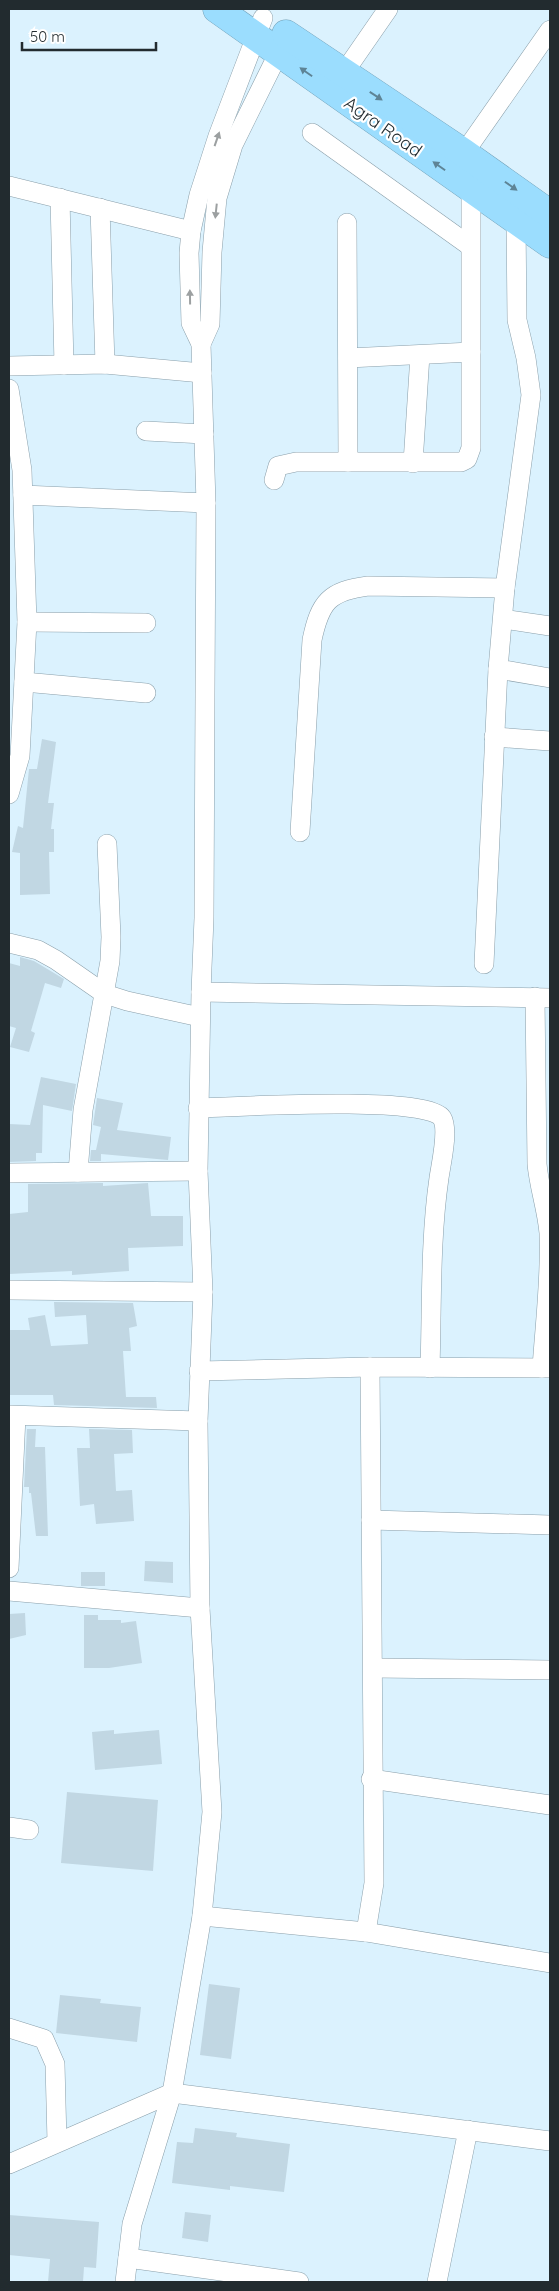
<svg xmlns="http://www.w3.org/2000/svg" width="559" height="2291" viewBox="0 0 559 2291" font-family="Quicksand,sans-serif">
  <rect width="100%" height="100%" fill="#dbf2fe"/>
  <!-- building -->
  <g fill="#c1d7e3">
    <path d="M 42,739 L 56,742 L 48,803 L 54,803 L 51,829 L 54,829 L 54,852 L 49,852 L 50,894 L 20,895 L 20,853 L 12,852 L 18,826 L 23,828 L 29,769 L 37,769 Z"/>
    <path d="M 20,957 L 34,961 L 64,979 L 61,988 L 45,983 L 31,1031 L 35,1033 L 29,1052 L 10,1047 L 16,1028 L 9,1026 L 9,963 L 20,966 Z"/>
    <path d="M 41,1077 L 76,1084 L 72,1111 L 43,1105 L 42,1153 L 36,1153 L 36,1161 L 9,1162 L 9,1124 L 30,1125 Z"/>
    <path d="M 97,1098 L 123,1103 L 117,1130 L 171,1137 L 168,1160 L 101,1154 L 101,1161 L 90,1161 L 91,1150 L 96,1150 L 101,1127 L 93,1125 Z"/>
    <path d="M 103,1183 L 103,1186 L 148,1183 L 151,1216 L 183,1216 L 183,1246 L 128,1248 L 129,1271 L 72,1275 L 72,1271 L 9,1274 L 9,1214 L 28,1212 L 28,1184 Z"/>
    <path d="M 54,1302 L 133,1303 L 137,1326 L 129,1328 L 131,1351 L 123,1351 L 126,1397 L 156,1397 L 157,1408 L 54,1405 L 53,1395 L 9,1395 L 9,1330 L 30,1330 L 28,1318 L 45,1315 L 51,1346 L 88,1344 L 86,1315 L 55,1317 Z"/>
    <path d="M 27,1429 L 36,1429 L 35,1447 L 45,1447 L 48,1536 L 36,1536 L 31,1493 L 29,1493 L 29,1487 L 24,1487 Z"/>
    <path d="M 89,1429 L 132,1430 L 133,1453 L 114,1454 L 116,1491 L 132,1490 L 134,1521 L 96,1524 L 94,1504 L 80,1506 L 77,1448 L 90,1448 Z"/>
    <path d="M 145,1561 L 173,1562 L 173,1583 L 144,1581 Z"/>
    <rect x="81" y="1572" width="24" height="14"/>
    <path d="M 25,1613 L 26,1635 L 9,1639 L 9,1614 Z"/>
    <path d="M 84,1615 L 98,1615 L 98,1620 L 121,1620 L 121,1623 L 136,1621 L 142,1663 L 109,1668 L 84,1668 Z"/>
    <path d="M 114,1730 L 114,1734 L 159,1730 L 162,1764 L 95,1770 L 92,1732 Z"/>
    <path d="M 67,1792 L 158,1800 L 153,1871 L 61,1863 Z"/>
    <path d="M 209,1984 L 240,1988 L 231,2059 L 200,2055 Z"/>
    <path d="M 60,1995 L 101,1999 L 100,2003 L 141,2007 L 137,2042 L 56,2033 Z"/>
    <path d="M 195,2128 L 237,2133 L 236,2137 L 290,2144 L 284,2192 L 230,2186 L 230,2190 L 172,2183 L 177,2142 L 193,2143 Z"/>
    <path d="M 185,2212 L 211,2215 L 208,2242 L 182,2238 Z"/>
    <path d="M 9,2215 L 99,2222 L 96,2268 L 84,2267 L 83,2282 L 48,2282 L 50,2259 L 9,2255 Z"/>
  </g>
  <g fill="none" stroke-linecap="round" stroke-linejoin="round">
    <defs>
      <g id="minor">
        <path d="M 343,74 L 388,9"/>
        <path d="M 312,133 L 470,246"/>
        <path d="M 464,153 L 550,30"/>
        <path d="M 9,186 L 191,231"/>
        <path d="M 60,198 L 64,365"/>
        <path d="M 100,208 L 105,364"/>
        <path d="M 347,223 L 348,462"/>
        <path d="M 201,344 L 210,324 L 212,252 L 217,198 L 233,145 L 284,42"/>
        <path d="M 348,358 L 471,352"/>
        <path d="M 9,366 L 105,364 L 202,373"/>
        <path d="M 9,389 L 22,470 L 27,622 L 20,756 L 9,794"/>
        <path d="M 146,431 L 204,434"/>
        <path d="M 413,463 L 420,355"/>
        <path d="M 274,480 L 278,466 L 296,462 L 461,462 L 467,459 L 471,448 L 471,189"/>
        <path d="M 23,495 L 206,503"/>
        <path d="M 503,619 L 550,626"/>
        <path d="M 27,622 L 146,623"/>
        <path d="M 498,669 L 550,678"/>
        <path d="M 24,682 L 146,693"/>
        <path d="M 494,737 L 550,741"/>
        <path d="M 300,832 L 312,640 C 320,602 329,591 368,586 L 505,588"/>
        <path d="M 9,943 L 38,950 L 56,960 L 105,994 L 127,1001 L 200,1017"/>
        <path d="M 484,964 L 498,669 L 505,588 L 531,395 L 526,358 L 517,320 L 516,220"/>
        <path d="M 201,992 L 550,998"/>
        <path d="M 535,997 L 537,1164 C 539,1187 547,1209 549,1233 C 551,1277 545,1323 542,1368"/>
        <path d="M 198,1108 C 233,1107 428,1095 442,1118 C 449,1130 441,1164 439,1178 C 430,1240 432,1305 430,1368"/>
        <path d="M 78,1172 L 83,1110 L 110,961 L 111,937 L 107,844"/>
        <path d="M 9,1173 L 198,1171"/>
        <path d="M 9,1290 L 203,1292"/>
        <path d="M 199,1371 L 370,1367 L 550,1368"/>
        <path d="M 9,1415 L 198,1421"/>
        <path d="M 371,1520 L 550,1525"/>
        <path d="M 9,1568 L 16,1416"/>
        <path d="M 9,1591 L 200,1608"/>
        <path d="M 373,1668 L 550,1670"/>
        <path d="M 371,1779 L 550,1805"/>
        <path d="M 9,1827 L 29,1830"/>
        <path d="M 202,1916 L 366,1932 L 550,1963"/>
        <path d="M 366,1932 L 374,1883 L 370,1367"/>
        <path d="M 9,2028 L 44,2039 L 55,2064 L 57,2142"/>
        <path d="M 9,2164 L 172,2093 L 550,2141"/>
        <path d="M 128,2258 L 299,2282"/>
        <path d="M 125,2282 L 132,2224 L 172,2093 L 202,1916 L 212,1812 L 200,1608 L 198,1421 L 203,1292 L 198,1171 L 201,992 L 204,918 L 205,695 L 206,503 L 201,344 L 191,323 L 189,253 L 191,231 L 199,195 L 218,136 L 263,18"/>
        <path d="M 437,2282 L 468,2130"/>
      </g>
      <g id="highway">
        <path d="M 217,9 L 550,244"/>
        <path d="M 286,34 L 464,153 L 550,214"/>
      </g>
    </defs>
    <!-- minor casing -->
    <use href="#minor" stroke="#8a9faa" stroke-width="20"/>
    <!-- highway casing -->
    <use href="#highway" stroke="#719fb6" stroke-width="29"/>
    <!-- minor -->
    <use href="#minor" stroke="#fff" stroke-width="19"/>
    <!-- highway -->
    <use href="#highway" stroke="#9bddfe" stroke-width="28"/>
  </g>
  <!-- one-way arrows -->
  <defs><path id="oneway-solid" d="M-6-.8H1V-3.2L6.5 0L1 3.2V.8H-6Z" transform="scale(1.25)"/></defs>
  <g fill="#5e8496">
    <use href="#oneway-solid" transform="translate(306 72) rotate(-145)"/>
    <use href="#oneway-solid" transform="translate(376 96) rotate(33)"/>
    <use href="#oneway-solid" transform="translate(439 166) rotate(-145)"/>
    <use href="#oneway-solid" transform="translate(511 186) rotate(35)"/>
  </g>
  <g fill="#9ca0a1">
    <use href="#oneway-solid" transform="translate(217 139) rotate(-71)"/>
    <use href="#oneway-solid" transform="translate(216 211) rotate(96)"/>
    <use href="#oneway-solid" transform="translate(190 297) rotate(-91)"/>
  </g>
  <g text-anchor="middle" stroke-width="4.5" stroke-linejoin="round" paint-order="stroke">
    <!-- street labels -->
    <g font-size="18" fill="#222b2f" stroke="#fff">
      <text transform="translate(383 127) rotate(35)" y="6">Agra Road</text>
    </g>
  </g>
  <!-- border -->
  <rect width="559" height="2291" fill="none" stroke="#222b2f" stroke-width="20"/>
  <!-- scale -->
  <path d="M22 42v8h134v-8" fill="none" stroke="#222b2f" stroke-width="2.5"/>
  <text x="30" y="42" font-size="15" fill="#222b2f" stroke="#ffffff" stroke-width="4" paint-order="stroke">50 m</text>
</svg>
